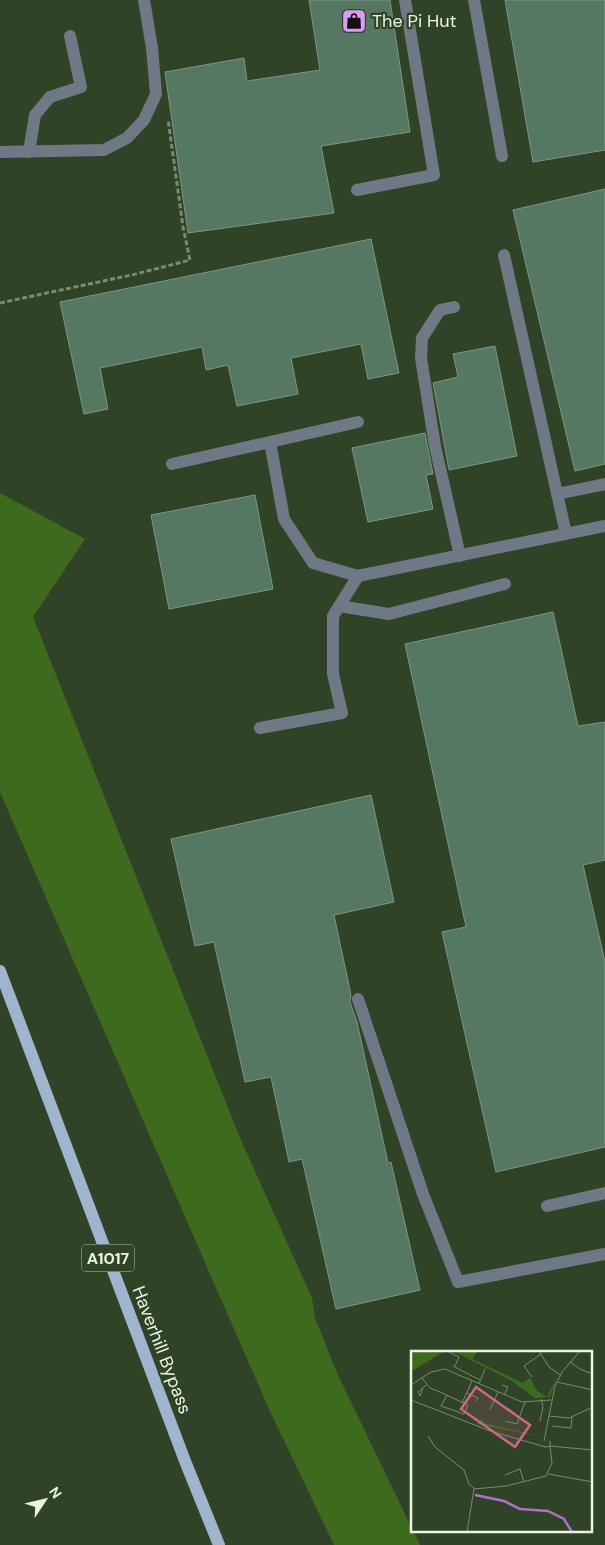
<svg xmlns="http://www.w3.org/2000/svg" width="605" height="1545" viewBox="0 0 605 1545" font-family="'DM Sans',sans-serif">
  <rect width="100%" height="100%" fill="#314327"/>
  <!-- green -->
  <path fill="#3e6a1e" d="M 0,493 L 85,539 L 33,617 L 240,1138 L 312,1298 L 315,1318 L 337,1373 L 420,1545 L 334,1545 L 268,1407 L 0,792 Z"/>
  <!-- building -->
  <g fill="#567761" stroke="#779982">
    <path d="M 309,0 L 390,0 L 410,132 L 321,146 L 334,213 L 188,233 L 165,72 L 244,58 L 247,81 L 320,70 Z"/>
    <path d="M 505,0 L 605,0 L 605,150 L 533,162 Z"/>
    <path d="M 605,189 L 605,464 L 575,471 L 513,210 Z"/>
    <path d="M 371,239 L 399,373 L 368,379 L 361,344 L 291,358 L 298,394 L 237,406 L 228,365 L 206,370 L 202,347 L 100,368 L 108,409 L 84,414 L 60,302 Z"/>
    <path d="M 495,346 L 517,456 L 449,470 L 433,383 L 458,377 L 453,354 Z"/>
    <path d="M 425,433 L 433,474 L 426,475 L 433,509 L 368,522 L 352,448 Z"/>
    <path d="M 255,495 L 273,589 L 169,609 L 151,515 Z"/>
    <path d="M 553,612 L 578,726 L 605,722 L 605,860 L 583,865 L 605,962 L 605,1147 L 496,1172 L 442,932 L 466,927 L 405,644 Z"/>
    <path d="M 371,795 L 394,902 L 334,915 L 351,995 L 350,1002 L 357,1022 L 388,1163 L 391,1162 L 420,1290 L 336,1309 L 302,1159 L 289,1162 L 271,1077 L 245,1082 L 214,942 L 195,946 L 171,839 Z"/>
  </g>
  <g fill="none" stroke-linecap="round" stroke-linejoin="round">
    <!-- path -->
    <path stroke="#7b8a72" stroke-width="3" stroke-dasharray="5 2.5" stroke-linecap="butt" d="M 0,303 L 136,274 L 190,260 L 183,227 L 168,119"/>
    <!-- lane -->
    <g stroke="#6f7986" stroke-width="12">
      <path d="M 474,0 L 502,156"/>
      <path d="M 0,152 L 104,150 L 127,138 L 144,120 L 156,94 L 152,48"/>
      <path d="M 29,152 L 35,115 L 50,97 L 81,87 L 70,36"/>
      <path d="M 357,190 L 434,175 L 405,0"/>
      <path d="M 504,255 L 566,534"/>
      <path d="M 454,307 L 440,310 L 422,338 L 421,358 L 435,446 L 460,556"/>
      <path d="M 358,422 L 270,442 L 284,519 L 313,563 L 358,576 L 605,526"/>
      <path d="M 172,464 L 270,442"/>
      <path d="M 557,494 L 605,484"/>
      <path d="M 339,606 L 389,614 L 505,584"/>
      <path d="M 260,728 L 342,713 L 333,674 L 333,616 L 358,576"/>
      <path d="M 358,999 L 423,1194 L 458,1282 L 605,1254"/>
      <path d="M 547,1206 L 605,1193"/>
    </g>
    <!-- street -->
    <path stroke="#6f7986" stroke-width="12" d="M 144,0 L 152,48"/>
    <!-- primary -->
    <path stroke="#9fb4cd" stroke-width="12" d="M 0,971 L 185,1461 L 219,1545"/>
  </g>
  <!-- icons -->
  <defs>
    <symbol id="shop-square" viewBox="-11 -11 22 22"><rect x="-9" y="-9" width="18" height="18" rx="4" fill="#da9af7" stroke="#314327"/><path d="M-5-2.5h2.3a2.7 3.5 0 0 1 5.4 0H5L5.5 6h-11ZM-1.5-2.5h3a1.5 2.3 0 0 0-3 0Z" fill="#111"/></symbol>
  </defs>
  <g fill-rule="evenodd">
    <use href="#shop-square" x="340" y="7" width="28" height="28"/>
  </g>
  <g text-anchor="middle" stroke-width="4.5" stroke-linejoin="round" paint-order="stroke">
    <!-- shield labels -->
    <rect fill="#314327" stroke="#b2c0ab" stroke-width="1" x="82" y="1244.5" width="52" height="27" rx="4"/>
    <g font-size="16" font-weight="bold" fill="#eaf5e4">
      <text x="108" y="1264">A1017</text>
    </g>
    <!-- poi labels -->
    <g font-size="18" fill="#eaf5e4" stroke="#314327" text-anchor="start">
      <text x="372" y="27">The Pi Hut</text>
    </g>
    <!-- street labels -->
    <g font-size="18" fill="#eaf5e4" stroke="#314327">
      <text transform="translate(162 1350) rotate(69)" y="6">Haverhill Bypass</text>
    </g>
  </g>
  <!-- overview -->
  <g transform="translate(411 1351)">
    <rect width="181" height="181" fill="#314327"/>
    <path d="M 0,0 L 34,0 L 3,19 L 0,18 ZM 42,0 L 67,0 L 61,8 L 112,32 L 119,27 L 126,40 L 136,46 L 147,24 L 139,46 L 124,47 L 101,30 ZM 71,68 L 73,72 L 132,86 L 65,73 Z" fill="#3e6a1e"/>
    <path fill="none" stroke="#af70cb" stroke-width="2.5" d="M 64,144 L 93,150 L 109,158 L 137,160 L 153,168 L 161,181"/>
    <path fill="none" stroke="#7b8a73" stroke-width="1" d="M 128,0 L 138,16 L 149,24M 38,1 L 48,6 L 44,15M 159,11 L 169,18 L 179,22 L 182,19M 42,15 L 69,29M 121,26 L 113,15 L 130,3M 11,27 L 19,37 L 29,41 L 57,54 L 53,63 L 30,55 L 36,44M 146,31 L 182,39M 68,33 L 74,18M 0,34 L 20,21 L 34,18 L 111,51 L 140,49M 91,34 L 97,36 L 93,44M 12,37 L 9,45 L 7,41 L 15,34M 56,42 L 67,47 L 65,50M 0,49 L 79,80 L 135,96 L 139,95 L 139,90M 51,52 L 61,30M 79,59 L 87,41M 138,65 L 158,67 L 182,56M 94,70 L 106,73 L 114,51M 129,70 L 132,56 L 130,48M 141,75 L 160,77 L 161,66M 17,85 L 24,96 L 53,119 L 58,133 L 64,138M 133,90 L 144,35 L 151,21 L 169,0M 139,95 L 182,99M 137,123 L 182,131M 94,124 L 109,118 L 113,131M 56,181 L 63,138 L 95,135 L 135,125 L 141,112 L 139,95"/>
    <path fill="#d0658b" fill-opacity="0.15" stroke="#d0658b" stroke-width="2.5" d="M 65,36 L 119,74 L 104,96 L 50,58 Z"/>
    <rect width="181" height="181" fill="none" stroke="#eaf5e4" stroke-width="2.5"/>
  </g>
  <!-- north arrow -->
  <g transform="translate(45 1500) rotate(55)" stroke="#314327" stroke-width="4" paint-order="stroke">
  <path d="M0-4L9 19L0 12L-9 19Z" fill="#eaf5e4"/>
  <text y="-8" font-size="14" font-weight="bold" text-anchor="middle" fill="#eaf5e4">N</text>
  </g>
</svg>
